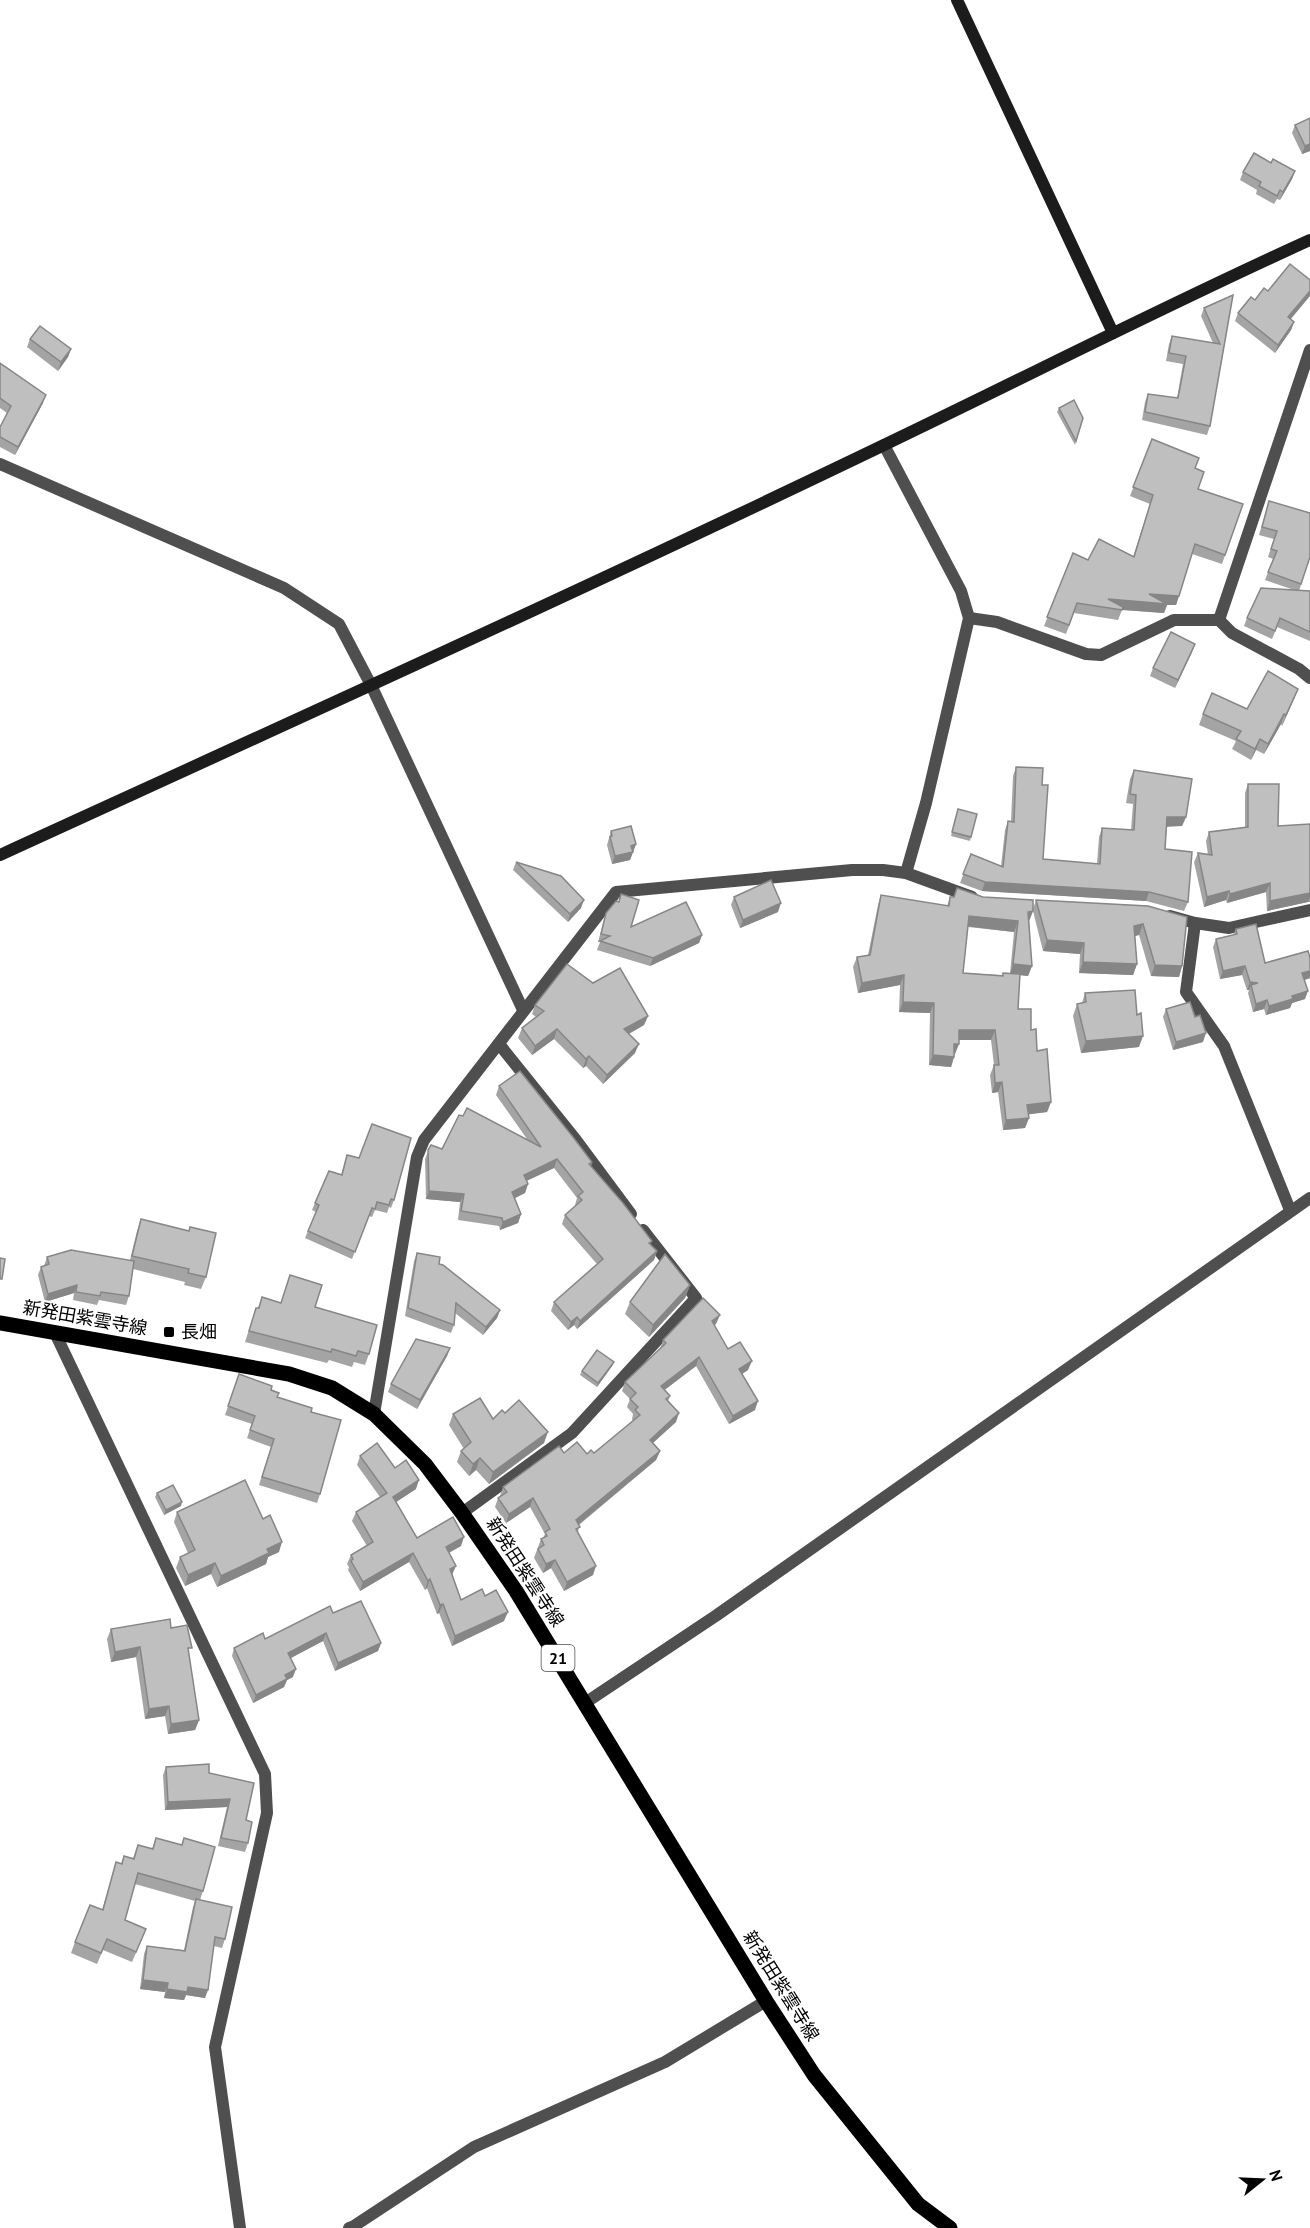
<svg xmlns="http://www.w3.org/2000/svg" width="1310" height="2228" viewBox="0 0 1310 2228" font-family="'PT Sans','Noto Sans JP',sans-serif">
  <rect width="100%" height="100%" fill="#fff"/>
  <g fill="none" stroke-linecap="round" stroke-linejoin="round">
    <!-- street -->
    <g stroke="#4f4f4f" stroke-width="12">
      <path d="M 884,445 L 961,591 L 969,618 L 926,803 L 906,873"/>
      <path d="M 0,464 L 284,588 L 339,624 L 371,685 L 523,1010"/>
      <path d="M 969,618 L 997,622 L 1086,654 L 1101,655 L 1174,620 L 1219,620 L 1232,633 L 1299,669 L 1310,678"/>
      <path d="M 1219,620 L 1310,350"/>
      <path d="M 1170,916 L 1195,923 L 1229,928 L 1310,910"/>
      <path d="M 1195,923 L 1186,992 L 1224,1046 L 1290,1210"/>
      <path d="M 499,1044 L 576,1140 L 631,1214"/>
      <path d="M 55,1333 L 265,1774 L 267,1813 L 215,2047 L 240,2228"/>
      <path d="M 374,1414 L 417,1157 L 424,1140 L 616,892 L 852,870 L 883,870 L 906,873 L 972,897"/>
      <path d="M 462,1513 L 572,1433 L 696,1298 L 643,1230"/>
      <path d="M 585,1703 L 717,1615 L 1310,1198"/>
      <path d="M 349,2228 L 354,2226 L 474,2147 L 665,2062 L 766,2001"/>
    </g>
    <!-- secondary -->
    <g stroke="#1c1c1c" stroke-width="12">
      <path d="M 957,0 L 1113,333"/>
      <path d="M 0,855 C 295,720 591,586 884,445 C 1026,377 1166,305 1310,240"/>
    </g>
    <!-- primary -->
    <path stroke="#000" stroke-width="15" d="M 0,1323 L 289,1374 L 332,1388 L 374,1414 L 425,1464 L 462,1513 L 516,1591 L 766,2001 L 814,2075 L 918,2204 L 950,2228"/>
  </g>
  <!-- wall -->
  <g fill="#a4a4a4" fill-rule="evenodd">
    <path d="M 1295,125 L 1310,151 L 1302,154 L 1292,133 Z"/>
    <path d="M 1271,163 L 1295,171 L 1292,179 L 1280,200 L 1277,199 L 1274,204 L 1256,194 L 1257,190 L 1240,180 L 1243,172 Z"/>
    <path d="M 1268,291 L 1290,319 L 1294,322 L 1291,330 L 1275,353 L 1235,321 L 1238,313 Z"/>
    <path d="M 1233,295 L 1210,426 L 1207,435 L 1142,420 L 1145,402 L 1148,394 L 1177,398 L 1183,364 L 1166,361 L 1169,344 L 1172,336 L 1213,343 L 1201,316 L 1204,308 Z"/>
    <path d="M 30,339 L 71,349 L 68,357 L 58,371 L 27,347 Z"/>
    <path d="M 0,363 L 43,403 L 15,455 L 0,447 L 0,427 L 7,413 L 0,408 Z"/>
    <path d="M 1059,408 L 1083,418 L 1075,445 L 1057,412 Z"/>
    <path d="M 1152,439 L 1196,468 L 1198,489 L 1243,504 L 1222,564 L 1192,554 L 1176,605 L 1167,605 L 1164,613 L 1122,610 L 1118,620 L 1074,613 L 1066,634 L 1044,626 L 1073,553 L 1088,560 L 1133,557 L 1150,504 L 1130,496 Z"/>
    <path d="M 1269,501 L 1310,557 L 1299,591 L 1310,591 L 1310,641 L 1277,627 L 1272,639 L 1244,626 L 1247,618 L 1294,590 L 1265,580 L 1273,559 L 1268,557 L 1274,539 L 1259,535 Z"/>
    <path d="M 1192,652 L 1175,688 L 1150,676 L 1153,668 Z"/>
    <path d="M 1294,699 L 1282,726 L 1281,724 L 1264,754 L 1256,750 L 1251,760 L 1232,749 L 1236,741 L 1199,725 L 1203,714 L 1247,709 Z"/>
    <path d="M 1016,767 L 1042,785 L 1043,859 L 1097,864 L 1099,837 L 1102,828 L 1131,830 L 1133,804 L 1126,803 L 1130,779 L 1134,770 L 1186,817 L 1182,826 L 1167,826 L 1165,849 L 1188,902 L 1184,911 L 1146,901 L 982,891 L 960,883 L 971,854 L 1001,866 L 1005,830 L 1008,821 L 1011,821 L 1013,776 Z"/>
    <path d="M 1248,784 L 1278,826 L 1310,824 L 1310,902 L 1308,902 L 1267,911 L 1266,892 L 1227,903 L 1226,900 L 1204,907 L 1194,862 L 1198,853 L 1208,855 L 1206,841 L 1209,832 L 1245,827 L 1245,793 Z"/>
    <path d="M 958,809 L 971,837 L 970,841 L 951,836 Z"/>
    <path d="M 611,831 L 636,844 L 630,860 L 612,864 L 607,845 Z"/>
    <path d="M 516,862 L 581,908 L 568,922 L 513,870 Z"/>
    <path d="M 881,895 L 947,906 L 950,897 L 983,897 L 1033,909 L 1036,900 L 1148,906 L 1182,966 L 1179,977 L 1151,976 L 1139,935 L 1135,936 L 1137,964 L 1133,975 L 1079,973 L 1080,954 L 1043,951 L 1033,911 L 1029,921 L 1032,966 L 1028,976 L 1020,975 L 1018,1009 L 1031,1030 L 1051,1102 L 1047,1112 L 1028,1114 L 1029,1118 L 1025,1128 L 1003,1130 L 998,1092 L 992,1093 L 990,1075 L 994,1065 L 991,1040 L 959,1040 L 951,1067 L 929,1065 L 930,1013 L 899,1012 L 900,985 L 858,993 L 853,967 L 857,957 L 868,955 L 878,905 ZM 968,927 L 1014,932 L 1010,974 L 1003,973 L 1002,975 L 963,973 Z"/>
    <path d="M 734,897 L 778,912 L 740,928 L 731,905 Z"/>
    <path d="M 606,913 L 631,927 L 702,935 L 699,943 L 650,966 L 597,950 L 600,942 L 598,942 Z"/>
    <path d="M 1236,929 L 1265,963 L 1310,978 L 1304,980 L 1305,999 L 1292,1003 L 1290,1008 L 1266,1015 L 1264,1009 L 1253,1012 L 1248,993 L 1249,990 L 1247,990 L 1242,975 L 1220,979 L 1213,947 L 1216,939 L 1233,935 Z"/>
    <path d="M 593,983 L 648,1016 L 644,1025 L 629,1034 L 635,1053 L 603,1084 L 586,1066 L 583,1068 L 554,1039 L 532,1055 L 518,1038 L 522,1028 L 536,1017 L 532,1014 L 535,1005 Z"/>
    <path d="M 1085,993 L 1139,1047 L 1081,1053 L 1073,1016 L 1077,1004 L 1082,1003 Z"/>
    <path d="M 1166,1009 L 1203,1042 L 1173,1050 L 1163,1017 Z"/>
    <path d="M 499,1086 L 592,1162 L 591,1166 L 652,1241 L 650,1244 L 657,1251 L 654,1260 L 577,1329 L 574,1325 L 568,1330 L 551,1311 L 554,1302 L 597,1264 L 562,1224 L 565,1215 L 576,1206 L 575,1205 L 577,1198 L 554,1168 L 526,1181 L 528,1184 L 525,1193 L 515,1198 L 521,1214 L 518,1223 L 500,1230 L 499,1226 L 458,1220 L 460,1202 L 426,1199 L 425,1159 L 431,1145 L 442,1149 L 463,1116 L 527,1139 L 496,1095 Z"/>
    <path d="M 347,1155 L 394,1200 L 391,1208 L 389,1207 L 387,1213 L 375,1210 L 372,1217 L 369,1216 L 352,1259 L 305,1238 L 316,1212 L 312,1210 L 315,1203 L 341,1175 Z"/>
    <path d="M 141,1219 L 206,1277 L 201,1289 L 184,1285 L 185,1282 L 133,1269 L 129,1296 L 126,1305 L 99,1300 L 97,1305 L 73,1300 L 74,1293 L 45,1302 L 38,1275 L 41,1267 L 44,1266 L 47,1257 L 130,1260 L 137,1231 Z"/>
    <path d="M 417,1253 L 439,1264 L 500,1310 L 497,1318 L 483,1335 L 455,1313 L 454,1325 L 451,1333 L 405,1316 L 414,1261 Z"/>
    <path d="M 290,1275 L 315,1307 L 369,1354 L 365,1365 L 354,1362 L 352,1367 L 329,1360 L 327,1363 L 245,1342 L 256,1308 L 258,1308 L 262,1297 L 281,1303 Z"/>
    <path d="M 690,1285 L 685,1298 L 649,1337 L 625,1314 L 630,1302 Z"/>
    <path d="M 716,1324 L 714,1325 L 728,1349 L 748,1370 L 742,1374 L 755,1410 L 729,1424 L 696,1366 L 664,1390 L 670,1396 L 668,1401 L 676,1422 L 653,1443 L 660,1451 L 656,1460 L 579,1525 L 578,1533 L 593,1575 L 564,1591 L 551,1568 L 543,1573 L 534,1558 L 541,1539 L 543,1538 L 545,1534 L 530,1507 L 506,1523 L 495,1507 L 498,1498 L 500,1496 L 503,1487 L 564,1453 L 587,1454 L 594,1453 L 633,1421 L 632,1419 L 633,1414 L 627,1407 L 630,1399 L 622,1391 L 625,1382 L 660,1349 L 663,1340 Z"/>
    <path d="M 450,1348 L 447,1356 L 417,1409 L 388,1392 L 391,1384 Z"/>
    <path d="M 614,1362 L 612,1366 L 597,1387 L 580,1375 L 582,1371 Z"/>
    <path d="M 239,1374 L 271,1390 L 277,1397 L 311,1412 L 320,1494 L 317,1503 L 259,1485 L 271,1447 L 247,1438 L 252,1424 L 225,1415 Z"/>
    <path d="M 453,1414 L 493,1419 L 544,1443 L 489,1484 L 476,1470 L 469,1476 L 457,1462 L 461,1451 L 464,1449 L 449,1425 Z"/>
    <path d="M 360,1456 L 395,1468 L 416,1489 L 396,1502 L 417,1538 L 461,1546 L 449,1553 L 452,1575 L 461,1600 L 485,1596 L 504,1621 L 452,1646 L 439,1613 L 437,1614 L 427,1588 L 425,1590 L 409,1562 L 360,1591 L 348,1570 L 349,1567 L 347,1564 L 351,1555 L 367,1546 L 352,1521 L 356,1512 L 380,1497 L 357,1465 Z"/>
    <path d="M 157,1493 L 181,1506 L 164,1515 L 155,1497 Z"/>
    <path d="M 177,1512 L 279,1552 L 268,1557 L 266,1564 L 217,1587 L 211,1574 L 185,1586 L 176,1568 L 180,1557 L 188,1553 L 174,1522 Z"/>
    <path d="M 333,1613 L 381,1643 L 378,1651 L 335,1671 L 323,1641 L 291,1658 L 293,1677 L 287,1680 L 284,1687 L 253,1703 L 232,1656 L 234,1648 L 265,1639 Z"/>
    <path d="M 171,1628 L 189,1655 L 199,1720 L 195,1730 L 168,1734 L 165,1716 L 145,1719 L 136,1657 L 111,1662 L 107,1639 L 111,1629 Z"/>
    <path d="M 166,1767 L 209,1773 L 246,1820 L 248,1843 L 245,1852 L 218,1846 L 227,1807 L 165,1810 L 163,1775 Z"/>
    <path d="M 156,1838 L 203,1891 L 200,1900 L 225,1939 L 222,1948 L 214,1946 L 205,1998 L 186,1995 L 184,2000 L 164,1998 L 165,1992 L 140,1989 L 144,1954 L 147,1946 L 184,1950 L 193,1907 L 195,1901 L 135,1884 L 125,1920 L 142,1939 L 132,1962 L 103,1950 L 97,1964 L 71,1953 L 75,1942 L 102,1910 L 116,1862 L 121,1864 L 124,1856 L 133,1858 L 138,1845 L 152,1849 Z"/>
  </g>
  <!-- shaded-wall -->
  <g fill="#868686">
    <path d="M 1310,144 L 1310,151 L 1302,154 L 1305,146 Z"/>
    <path d="M 1295,171 L 1292,179 L 1280,200 L 1283,192 Z"/>
    <path d="M 1310,291 L 1310,296 L 1285,326 L 1288,317 Z"/>
    <path d="M 1294,322 L 1291,330 L 1275,353 L 1278,345 Z"/>
    <path d="M 71,349 L 68,357 L 58,371 L 61,362 Z"/>
    <path d="M 46,395 L 43,403 L 15,455 L 18,447 Z"/>
    <path d="M 1149,594 L 1179,596 L 1176,605 L 1167,605 L 1164,613 L 1111,609 L 1108,599 Z"/>
    <path d="M 1195,644 L 1192,652 L 1175,688 L 1178,680 Z"/>
    <path d="M 1298,689 L 1294,699 L 1282,726 L 1286,715 Z"/>
    <path d="M 1284,714 L 1281,724 L 1264,754 L 1268,744 Z"/>
    <path d="M 1260,739 L 1256,750 L 1251,760 L 1255,749 Z"/>
    <path d="M 1167,817 L 1186,817 L 1182,826 L 1164,827 Z"/>
    <path d="M 636,844 L 630,860 L 612,864 L 615,856 L 631,846 Z"/>
    <path d="M 985,882 L 1149,892 L 1146,901 L 982,891 Z"/>
    <path d="M 1270,883 L 1266,892 L 1227,903 L 1230,894 Z"/>
    <path d="M 1229,891 L 1226,900 L 1204,907 L 1207,897 Z"/>
    <path d="M 1310,893 L 1310,897 L 1308,902 L 1267,911 L 1270,901 Z"/>
    <path d="M 584,900 L 581,908 L 568,922 L 570,914 Z"/>
    <path d="M 781,903 L 778,912 L 740,928 L 743,920 Z"/>
    <path d="M 1033,911 L 1029,921 L 1024,922 L 1028,912 Z"/>
    <path d="M 969,916 L 1018,921 L 1014,932 L 965,926 Z"/>
    <path d="M 1143,924 L 1139,935 L 1130,937 L 1134,926 Z"/>
    <path d="M 702,935 L 699,943 L 650,966 L 653,958 Z"/>
    <path d="M 1047,940 L 1084,943 L 1080,954 L 1043,951 Z"/>
    <path d="M 1083,962 L 1137,964 L 1133,975 L 1079,973 Z"/>
    <path d="M 1013,964 L 1032,966 L 1028,976 L 1010,974 Z"/>
    <path d="M 1155,965 L 1182,966 L 1179,977 L 1151,976 Z"/>
    <path d="M 1245,966 L 1242,975 L 1220,979 L 1223,971 Z"/>
    <path d="M 1310,971 L 1310,978 L 1299,982 L 1302,973 Z"/>
    <path d="M 904,975 L 900,985 L 858,993 L 862,983 Z"/>
    <path d="M 1250,982 L 1258,983 L 1251,985 L 1249,990 L 1247,990 Z"/>
    <path d="M 1308,991 L 1305,999 L 1292,1003 L 1290,1008 L 1266,1015 L 1269,1006 L 1292,996 Z"/>
    <path d="M 1267,1000 L 1264,1009 L 1253,1012 L 1256,1004 Z"/>
    <path d="M 903,1002 L 934,1003 L 930,1013 L 899,1012 Z"/>
    <path d="M 648,1016 L 644,1025 L 621,1038 L 624,1029 Z"/>
    <path d="M 557,1029 L 554,1039 L 532,1055 L 535,1046 Z"/>
    <path d="M 959,1030 L 995,1030 L 991,1040 L 955,1040 Z"/>
    <path d="M 1206,1033 L 1203,1042 L 1173,1050 L 1176,1042 Z"/>
    <path d="M 1143,1036 L 1139,1047 L 1081,1053 L 1086,1041 Z"/>
    <path d="M 639,1044 L 635,1053 L 603,1084 L 607,1075 Z"/>
    <path d="M 954,1044 L 959,1044 L 955,1054 L 951,1054 Z"/>
    <path d="M 933,1055 L 954,1057 L 951,1067 L 929,1065 Z"/>
    <path d="M 589,1056 L 586,1066 L 583,1068 L 586,1059 Z"/>
    <path d="M 1002,1082 L 998,1092 L 992,1093 L 995,1083 Z"/>
    <path d="M 1051,1102 L 1047,1112 L 1024,1115 L 1027,1105 Z"/>
    <path d="M 1029,1118 L 1025,1128 L 1003,1130 L 1006,1120 Z"/>
    <path d="M 557,1159 L 554,1168 L 520,1184 L 524,1175 Z"/>
    <path d="M 528,1184 L 525,1193 L 509,1201 L 512,1192 Z"/>
    <path d="M 429,1191 L 464,1194 L 460,1202 L 426,1199 Z"/>
    <path d="M 521,1214 L 518,1223 L 500,1230 L 503,1222 Z"/>
    <path d="M 657,1251 L 654,1260 L 577,1329 L 580,1321 Z"/>
    <path d="M 77,1285 L 74,1293 L 45,1302 L 48,1294 Z"/>
    <path d="M 690,1285 L 685,1298 L 649,1337 L 653,1325 Z"/>
    <path d="M 500,1310 L 497,1318 L 483,1335 L 486,1327 Z"/>
    <path d="M 720,1315 L 716,1324 L 708,1329 L 712,1321 Z"/>
    <path d="M 577,1317 L 574,1325 L 568,1330 L 571,1322 Z"/>
    <path d="M 450,1348 L 447,1356 L 417,1409 L 420,1400 Z"/>
    <path d="M 699,1357 L 696,1366 L 658,1395 L 661,1386 Z"/>
    <path d="M 752,1361 L 748,1370 L 736,1378 L 739,1369 Z"/>
    <path d="M 614,1362 L 612,1366 L 597,1387 L 598,1383 Z"/>
    <path d="M 758,1401 L 755,1410 L 729,1424 L 733,1416 Z"/>
    <path d="M 679,1413 L 676,1422 L 647,1448 L 650,1440 Z"/>
    <path d="M 548,1432 L 544,1443 L 489,1484 L 493,1472 Z"/>
    <path d="M 660,1451 L 656,1460 L 573,1529 L 576,1520 Z"/>
    <path d="M 480,1458 L 476,1470 L 469,1476 L 473,1464 Z"/>
    <path d="M 419,1480 L 416,1489 L 390,1506 L 393,1497 Z"/>
    <path d="M 533,1498 L 530,1507 L 506,1523 L 509,1514 Z"/>
    <path d="M 182,1502 L 181,1506 L 164,1515 L 166,1510 Z"/>
    <path d="M 464,1537 L 461,1546 L 442,1556 L 446,1547 Z"/>
    <path d="M 282,1542 L 279,1552 L 268,1557 L 266,1564 L 217,1587 L 221,1576 L 267,1549 Z"/>
    <path d="M 413,1553 L 409,1562 L 360,1591 L 363,1582 Z"/>
    <path d="M 555,1560 L 551,1568 L 543,1573 L 546,1564 Z"/>
    <path d="M 215,1563 L 211,1574 L 185,1586 L 188,1575 Z"/>
    <path d="M 456,1566 L 452,1575 L 450,1569 Z"/>
    <path d="M 596,1566 L 593,1575 L 564,1591 L 567,1582 Z"/>
    <path d="M 430,1579 L 427,1588 L 425,1590 L 428,1581 Z"/>
    <path d="M 443,1604 L 439,1613 L 437,1614 L 440,1605 Z"/>
    <path d="M 508,1612 L 504,1621 L 452,1646 L 455,1636 Z"/>
    <path d="M 326,1633 L 323,1641 L 285,1661 L 288,1653 Z"/>
    <path d="M 381,1643 L 378,1651 L 335,1671 L 338,1663 Z"/>
    <path d="M 140,1647 L 136,1657 L 111,1662 L 115,1652 Z"/>
    <path d="M 296,1669 L 293,1677 L 287,1680 L 284,1687 L 253,1703 L 256,1695 L 285,1675 Z"/>
    <path d="M 169,1706 L 165,1716 L 145,1719 L 149,1709 Z"/>
    <path d="M 199,1720 L 195,1730 L 168,1734 L 171,1724 Z"/>
    <path d="M 230,1799 L 227,1807 L 165,1810 L 168,1802 Z"/>
    <path d="M 143,1980 L 168,1983 L 165,1992 L 140,1989 Z"/>
    <path d="M 188,1987 L 208,1990 L 205,1998 L 186,1995 L 184,2000 L 164,1998 L 167,1989 Z"/>
  </g>
  <!-- building -->
  <g fill="#bfbfbf" stroke="#868686" stroke-width="1.5">
    <path d="M 1310,118 L 1310,144 L 1305,146 L 1295,125 Z"/>
    <path d="M 1254,153 L 1271,163 L 1273,159 L 1295,171 L 1283,192 L 1280,190 L 1277,196 L 1259,186 L 1261,182 L 1243,172 Z"/>
    <path d="M 1290,264 L 1310,280 L 1310,291 L 1288,317 L 1294,322 L 1278,345 L 1238,313 L 1251,297 L 1255,300 L 1264,288 L 1268,291 Z"/>
    <path d="M 1233,295 L 1210,426 L 1145,412 L 1148,394 L 1178,398 L 1186,356 L 1169,353 L 1172,336 L 1220,344 L 1204,308 Z"/>
    <path d="M 40,326 L 71,349 L 61,362 L 30,339 Z"/>
    <path d="M 0,363 L 46,395 L 18,447 L 0,437 L 0,427 L 11,406 L 0,398 Z"/>
    <path d="M 1074,400 L 1083,418 L 1076,441 L 1059,408 Z"/>
    <path d="M 1152,439 L 1199,458 L 1195,468 L 1204,472 L 1198,489 L 1243,504 L 1225,555 L 1195,544 L 1179,596 L 1149,594 L 1167,604 L 1108,599 L 1123,607 L 1122,610 L 1077,603 L 1069,625 L 1047,617 L 1073,553 L 1088,560 L 1099,539 L 1134,557 L 1153,495 L 1133,487 Z"/>
    <path d="M 1269,501 L 1310,513 L 1310,557 L 1301,584 L 1268,572 L 1277,551 L 1271,549 L 1277,531 L 1262,527 Z"/>
    <path d="M 1261,588 L 1310,591 L 1310,632 L 1280,618 L 1275,631 L 1247,618 Z"/>
    <path d="M 1171,632 L 1195,644 L 1178,680 L 1153,668 Z"/>
    <path d="M 1268,671 L 1298,689 L 1286,715 L 1284,714 L 1268,744 L 1260,739 L 1255,749 L 1236,739 L 1241,731 L 1203,714 L 1212,693 L 1247,709 Z"/>
    <path d="M 1016,767 L 1043,768 L 1042,785 L 1048,785 L 1043,859 L 1100,864 L 1102,828 L 1134,830 L 1136,795 L 1130,794 L 1134,770 L 1192,779 L 1186,817 L 1167,817 L 1165,849 L 1192,852 L 1188,902 L 1149,892 L 985,882 L 963,874 L 971,854 L 1003,867 L 1008,821 L 1014,822 Z"/>
    <path d="M 1248,784 L 1279,784 L 1278,826 L 1310,824 L 1310,893 L 1270,901 L 1270,883 L 1230,894 L 1229,891 L 1207,897 L 1198,853 L 1212,855 L 1209,832 L 1248,827 Z"/>
    <path d="M 958,809 L 977,814 L 971,837 L 952,832 Z"/>
    <path d="M 631,826 L 636,844 L 631,846 L 633,852 L 615,856 L 610,837 L 612,836 L 611,831 Z"/>
    <path d="M 516,862 L 561,876 L 584,900 L 570,914 Z"/>
    <path d="M 771,880 L 781,903 L 743,920 L 734,897 Z"/>
    <path d="M 957,888 L 983,897 L 1033,900 L 1033,911 L 1028,912 L 1032,966 L 1013,964 L 1018,921 L 969,916 L 963,973 L 1003,976 L 1003,973 L 1020,974 L 1018,1009 L 1031,1009 L 1031,1030 L 1036,1029 L 1037,1051 L 1047,1049 L 1051,1102 L 1027,1105 L 1029,1118 L 1006,1120 L 1002,1082 L 995,1083 L 994,1065 L 999,1065 L 995,1030 L 959,1030 L 959,1044 L 954,1044 L 954,1057 L 933,1055 L 934,1003 L 903,1002 L 904,975 L 862,983 L 857,957 L 870,955 L 881,895 L 949,906 L 950,897 L 954,897 Z"/>
    <path d="M 621,894 L 639,900 L 631,927 L 686,902 L 702,935 L 653,958 L 600,941 L 610,936 L 601,934 L 606,913 L 616,901 L 619,902 Z"/>
    <path d="M 1036,900 L 1148,906 L 1187,917 L 1182,966 L 1155,965 L 1143,924 L 1134,926 L 1137,964 L 1083,962 L 1084,943 L 1047,940 Z"/>
    <path d="M 1256,924 L 1265,963 L 1308,951 L 1310,957 L 1310,971 L 1302,973 L 1308,991 L 1292,996 L 1293,999 L 1269,1006 L 1267,1000 L 1256,1004 L 1251,985 L 1258,983 L 1250,982 L 1245,966 L 1223,971 L 1216,939 L 1237,934 L 1236,929 Z"/>
    <path d="M 567,964 L 593,983 L 620,968 L 648,1016 L 624,1029 L 639,1044 L 607,1075 L 589,1056 L 586,1059 L 557,1029 L 535,1046 L 522,1028 L 544,1011 L 535,1005 Z"/>
    <path d="M 1135,990 L 1137,1015 L 1141,1013 L 1143,1036 L 1086,1041 L 1077,1004 L 1086,1002 L 1085,993 Z"/>
    <path d="M 1190,1002 L 1195,1017 L 1200,1015 L 1206,1033 L 1176,1042 L 1166,1009 Z"/>
    <path d="M 520,1071 L 573,1137 L 592,1162 L 589,1164 L 623,1203 L 652,1241 L 649,1243 L 657,1251 L 580,1321 L 577,1317 L 571,1322 L 554,1302 L 603,1259 L 565,1215 L 582,1200 L 578,1196 L 583,1192 L 557,1159 L 524,1175 L 528,1184 L 512,1192 L 521,1214 L 503,1222 L 502,1218 L 461,1211 L 464,1194 L 429,1191 L 428,1150 L 431,1145 L 442,1149 L 459,1115 L 463,1116 L 467,1108 L 541,1147 L 499,1086 Z"/>
    <path d="M 372,1124 L 411,1138 L 394,1200 L 391,1199 L 389,1205 L 377,1202 L 375,1209 L 372,1208 L 355,1252 L 308,1231 L 319,1205 L 315,1203 L 329,1171 L 342,1175 L 347,1155 L 359,1158 Z"/>
    <path d="M 141,1219 L 189,1231 L 190,1227 L 216,1233 L 206,1277 L 188,1273 L 189,1269 L 132,1256 Z"/>
    <path d="M 71,1250 L 134,1261 L 129,1296 L 101,1292 L 100,1296 L 76,1292 L 77,1285 L 48,1294 L 41,1267 L 49,1264 L 47,1257 Z"/>
    <path d="M 417,1253 L 440,1257 L 439,1264 L 443,1265 L 500,1310 L 486,1327 L 456,1303 L 454,1325 L 408,1308 Z"/>
    <path d="M 665,1254 L 690,1285 L 653,1325 L 630,1302 Z"/>
    <path d="M 0,1258 L 5,1259 L 2,1279 L 0,1279 Z"/>
    <path d="M 290,1275 L 322,1285 L 315,1307 L 377,1325 L 369,1354 L 358,1351 L 356,1356 L 332,1349 L 331,1352 L 249,1331 L 256,1308 L 259,1308 L 262,1297 L 281,1303 Z"/>
    <path d="M 703,1298 L 720,1315 L 712,1321 L 728,1349 L 740,1342 L 752,1361 L 739,1369 L 758,1401 L 733,1416 L 699,1357 L 661,1386 L 670,1396 L 666,1399 L 679,1413 L 650,1440 L 660,1451 L 576,1520 L 580,1527 L 576,1529 L 596,1566 L 567,1582 L 555,1560 L 546,1564 L 538,1549 L 544,1545 L 541,1539 L 547,1536 L 545,1532 L 550,1529 L 533,1498 L 509,1514 L 498,1498 L 507,1492 L 503,1487 L 559,1446 L 564,1453 L 577,1442 L 587,1454 L 591,1450 L 594,1453 L 640,1415 L 635,1410 L 638,1407 L 630,1399 L 636,1393 L 625,1382 L 666,1343 L 663,1340 Z"/>
    <path d="M 416,1339 L 450,1348 L 420,1400 L 391,1384 Z"/>
    <path d="M 597,1350 L 614,1362 L 598,1383 L 582,1371 Z"/>
    <path d="M 239,1374 L 272,1386 L 271,1390 L 279,1393 L 277,1397 L 312,1408 L 311,1412 L 341,1420 L 320,1494 L 262,1477 L 274,1439 L 250,1430 L 255,1416 L 228,1406 Z"/>
    <path d="M 480,1398 L 493,1419 L 502,1410 L 505,1413 L 519,1400 L 548,1432 L 493,1472 L 480,1458 L 473,1464 L 461,1451 L 471,1442 L 453,1414 Z"/>
    <path d="M 377,1443 L 395,1468 L 406,1460 L 419,1480 L 393,1497 L 417,1538 L 453,1517 L 464,1537 L 446,1547 L 456,1566 L 450,1569 L 461,1600 L 482,1589 L 485,1596 L 496,1590 L 508,1612 L 455,1636 L 443,1604 L 440,1605 L 430,1579 L 428,1581 L 413,1553 L 363,1582 L 351,1561 L 353,1559 L 351,1555 L 373,1542 L 356,1512 L 387,1493 L 360,1456 Z"/>
    <path d="M 245,1480 L 263,1519 L 270,1515 L 282,1542 L 267,1549 L 269,1553 L 221,1576 L 215,1563 L 188,1575 L 180,1557 L 195,1550 L 177,1512 Z"/>
    <path d="M 173,1485 L 182,1502 L 166,1510 L 157,1493 Z"/>
    <path d="M 361,1601 L 381,1643 L 338,1663 L 326,1633 L 288,1653 L 296,1669 L 285,1675 L 287,1679 L 256,1695 L 234,1648 L 263,1633 L 265,1639 L 330,1606 L 333,1613 Z"/>
    <path d="M 170,1619 L 171,1628 L 187,1625 L 192,1648 L 188,1648 L 199,1720 L 171,1724 L 169,1706 L 149,1709 L 140,1647 L 115,1652 L 111,1629 Z"/>
    <path d="M 209,1764 L 209,1773 L 254,1783 L 246,1820 L 252,1822 L 248,1843 L 221,1838 L 230,1799 L 168,1802 L 166,1767 Z"/>
    <path d="M 156,1838 L 182,1845 L 184,1838 L 215,1847 L 203,1891 L 138,1873 L 125,1920 L 146,1929 L 136,1952 L 107,1939 L 101,1953 L 75,1942 L 90,1905 L 103,1910 L 116,1862 L 122,1864 L 124,1856 L 134,1859 L 138,1845 L 153,1849 Z"/>
    <path d="M 196,1899 L 232,1907 L 225,1939 L 215,1937 L 208,1990 L 188,1987 L 187,1992 L 167,1989 L 168,1983 L 143,1980 L 147,1946 L 185,1951 Z"/>
  </g>
  <!-- markers -->
  <rect fill="#000" stroke="#fff" stroke-width="2" x="163" y="1326" width="12" height="12" rx="3"/>
  <g text-anchor="middle" stroke-width="4.5" stroke-linejoin="round" paint-order="stroke">
    <!-- shield labels -->
    <rect fill="#fff" stroke="#4c4c4c" stroke-width="1.5" x="541.5" y="1645" width="33" height="26" rx="4.5"/>
    <g font-size="16" font-weight="bold" fill="#000">
      <text x="558" y="1664">21</text>
    </g>
    <!-- street labels -->
    <g font-size="18" fill="#000" stroke="#fff">
      <text transform="translate(85 1318) rotate(10)" y="6">新発田紫雲寺線</text>
      <text transform="translate(525 1572) rotate(57)" y="6">新発田紫雲寺線</text>
      <text transform="translate(781 1986) rotate(58)" y="6">新発田紫雲寺線</text>
    </g>
    <!-- poi labels -->
    <g font-size="18" fill="#000" stroke="#fff" text-anchor="start">
      <text x="181" y="1338">長畑</text>
    </g>
  </g>
  <!-- north arrow -->
  <g transform="translate(1262 2180) rotate(72)" stroke="#ffffff" stroke-width="4.5" paint-order="stroke">
  <path d="M0-4.5L10 22L0 15L-10 22Z" fill="#000000"/>
  <text y="-9" font-size="16" font-weight="bold" text-anchor="middle" fill="#000000">N</text>
  </g>
</svg>
